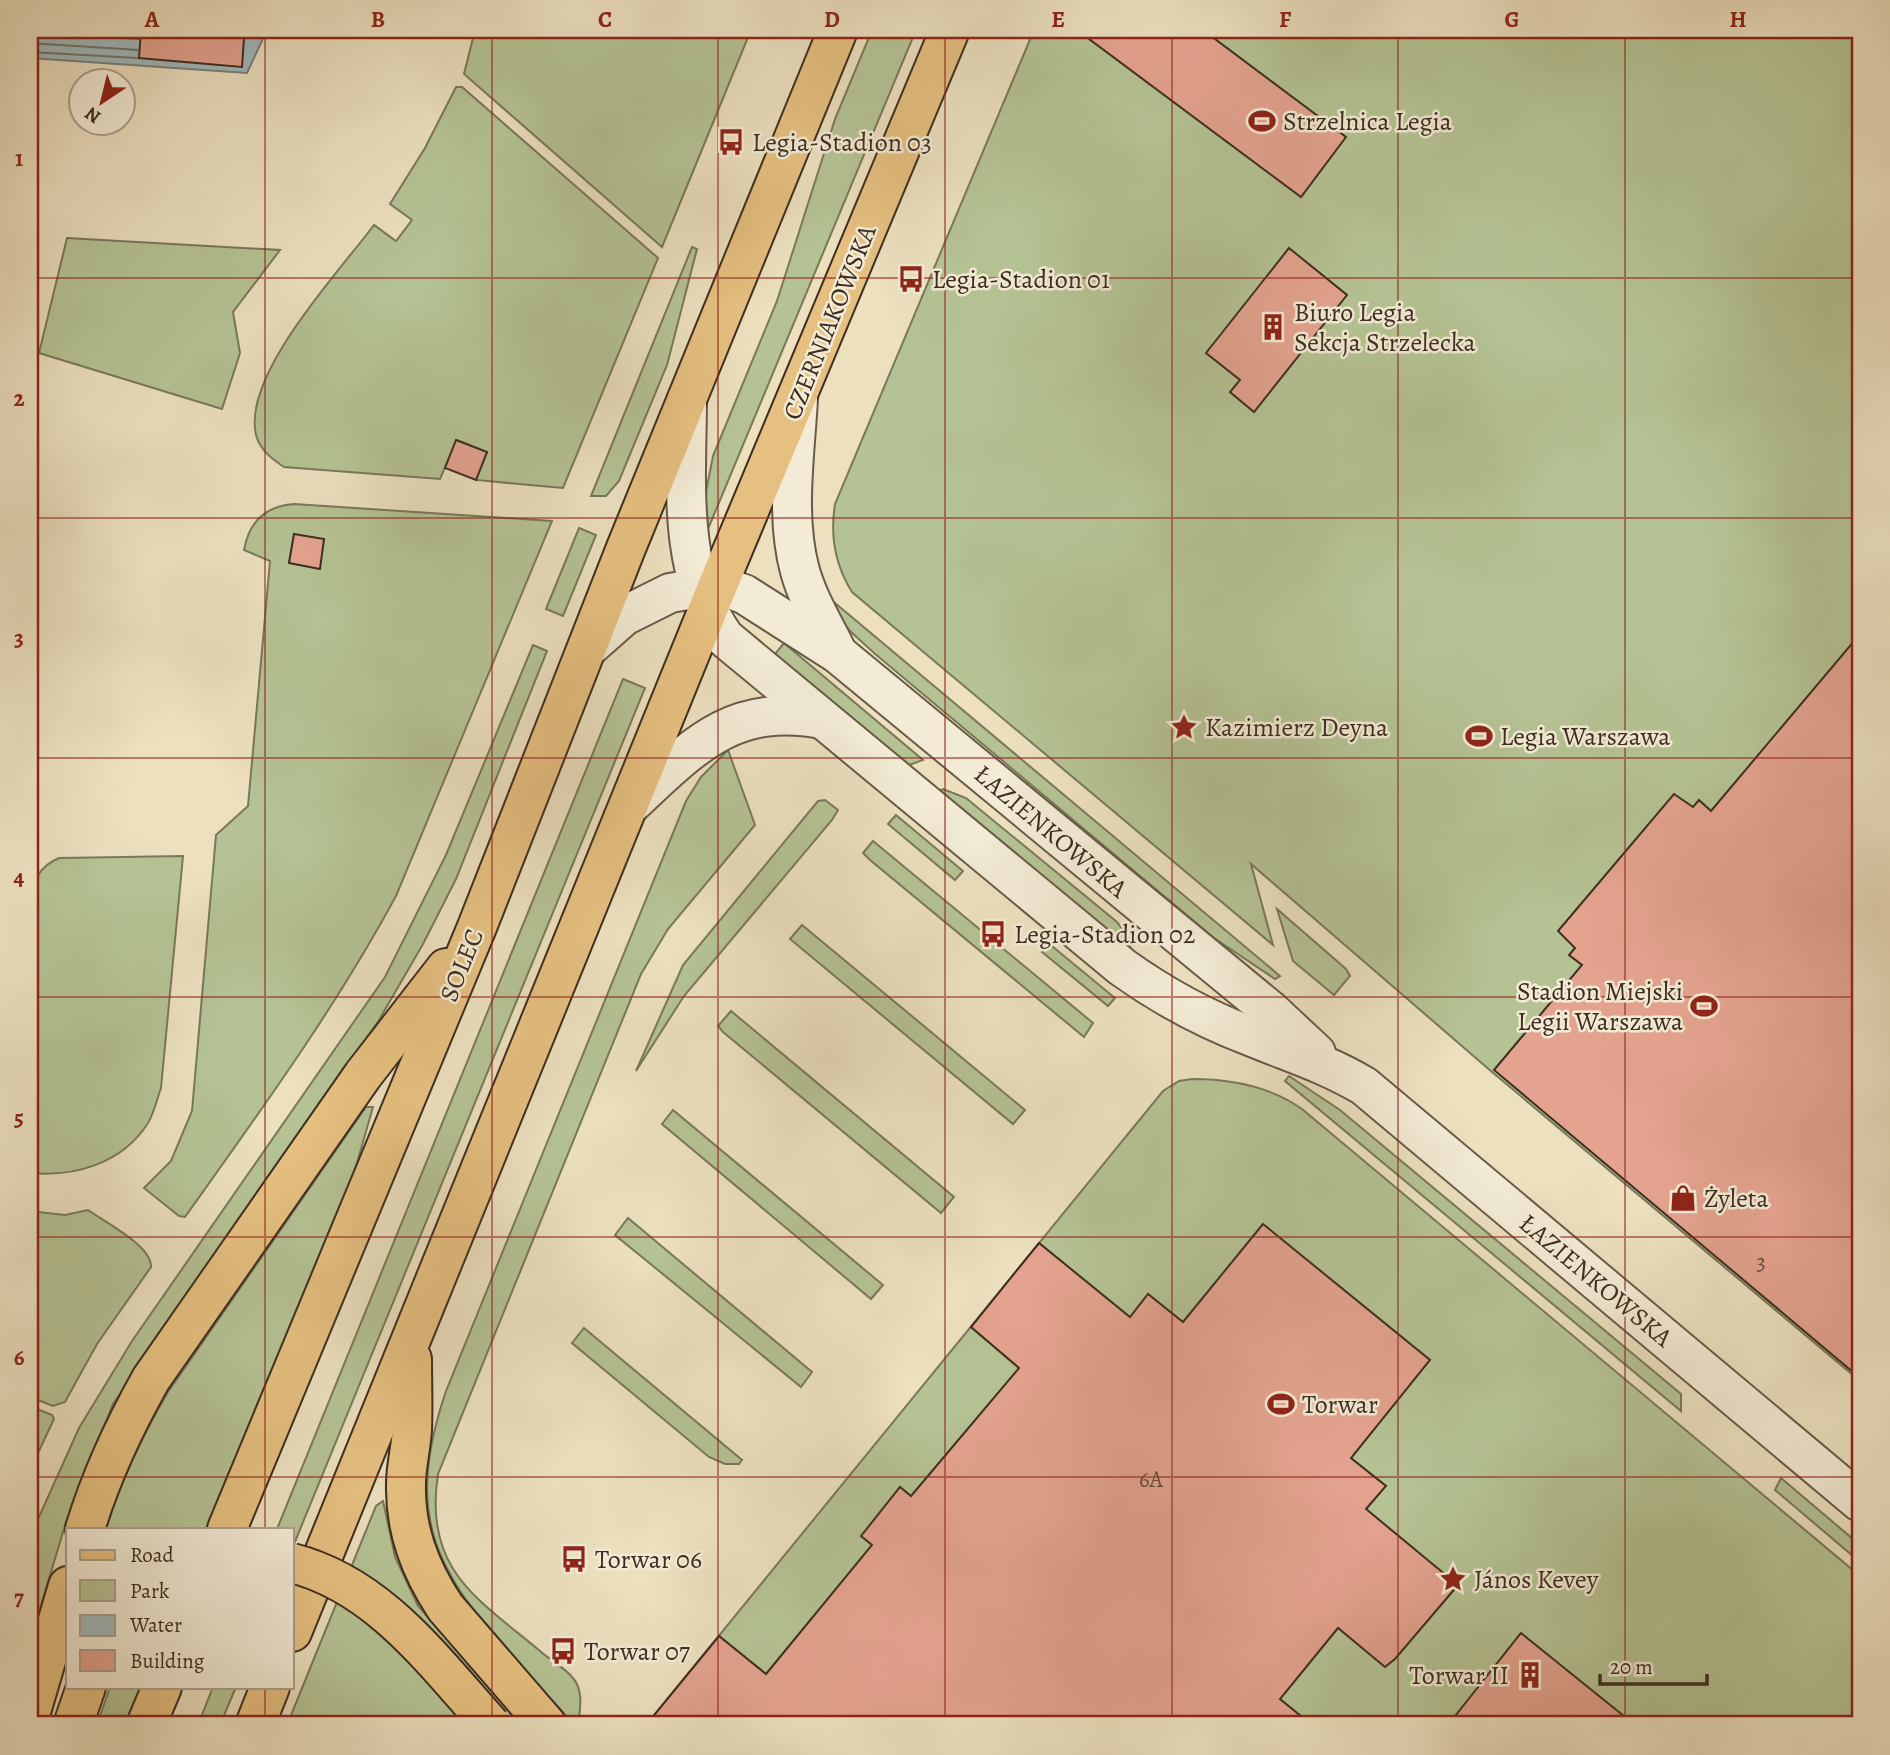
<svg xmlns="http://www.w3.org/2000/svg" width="1890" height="1755" viewBox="0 0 1890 1755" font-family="Alegreya,serif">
  <rect width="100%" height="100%" fill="#ece0bf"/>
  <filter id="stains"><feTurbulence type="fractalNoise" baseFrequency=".00286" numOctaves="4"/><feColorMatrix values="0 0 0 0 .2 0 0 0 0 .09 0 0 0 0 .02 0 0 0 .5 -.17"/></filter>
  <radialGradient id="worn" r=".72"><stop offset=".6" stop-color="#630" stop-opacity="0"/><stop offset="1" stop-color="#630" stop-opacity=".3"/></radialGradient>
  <!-- green -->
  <g fill="#b5c394" stroke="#79785a" stroke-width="2" fill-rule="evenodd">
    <path d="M 475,30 L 751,30 L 662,247 L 464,74 Z"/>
    <path d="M 872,30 L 916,30 L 708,529 L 705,497 L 713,456 L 777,301 L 835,119 Z"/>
    <path d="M 1034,30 L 1860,30 L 1860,1381 L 1492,1072 L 1251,864 L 1273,945 L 852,592 C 835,565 830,535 835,504 Z"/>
    <path d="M 456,87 L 462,87 L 658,258 L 563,488 L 476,480 L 487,452 L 457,440 L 440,479 L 284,467 C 272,459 260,450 256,435 C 242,375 339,272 374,225 L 396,241 L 412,220 L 390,204 L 425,148 Z"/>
    <path d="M 67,238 L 280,250 L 233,312 L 240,353 L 222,409 L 39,353 Z"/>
    <path d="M 692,247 L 697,249 L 667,365 L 619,481 L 606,496 L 591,496 Z"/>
    <path d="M 294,504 L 552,521 L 396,896 C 335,1009 259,1113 185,1217 L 179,1216 L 144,1188 L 171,1161 L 192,1111 L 216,835 L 248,806 L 270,561 L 244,550 C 249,522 266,506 294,504 ZM 294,535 L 324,539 L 319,568 L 289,563 Z"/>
    <path d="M 579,528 L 596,535 L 563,616 L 546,609 Z"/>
    <path d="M 835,603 L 1280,976 L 1275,979 L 1214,938 L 874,653 L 850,631 L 832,607 Z"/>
    <path d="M 784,643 L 923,760 L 909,765 L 775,654 Z"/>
    <path d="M 533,645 L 547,651 L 456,879 L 423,944 L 379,1020 L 113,1404 L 66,1522 L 30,1642 L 30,1537 L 79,1428 L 132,1341 L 385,977 L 446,855 Z"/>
    <path d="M 623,679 L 645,688 L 292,1549 L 292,1529 L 277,1529 Z"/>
    <path d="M 728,750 L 755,825 L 668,929 L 641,974 L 438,1474 C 423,1570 478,1599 540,1651 C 550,1660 565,1668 573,1678 C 584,1691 580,1710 578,1725 L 573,1725 C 559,1705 542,1692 527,1674 C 440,1576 401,1524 446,1391 L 686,801 L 701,777 Z"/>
    <path d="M 943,789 L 966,798 L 1117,922 L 1131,941 L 1130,949 L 939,791 Z"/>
    <path d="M 825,800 L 838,810 L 832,820 L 684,996 L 636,1071 L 683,965 L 818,801 Z"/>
    <path d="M 896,815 L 963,871 L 955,880 L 888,824 Z"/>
    <path d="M 873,841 L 1093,1023 L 1084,1037 L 870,860 L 863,853 Z"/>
    <path d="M 183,856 L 161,1088 C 157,1099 154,1113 148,1123 C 122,1164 74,1177 30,1173 L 30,900 C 35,879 38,867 59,858 Z"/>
    <path d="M 1277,909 L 1346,969 L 1350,976 L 1334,995 L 1293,961 Z"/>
    <path d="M 802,925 L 1025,1110 L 1013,1124 L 790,939 Z"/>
    <path d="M 1047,942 L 1115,998 L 1108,1006 L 1042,952 Z"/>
    <path d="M 731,1011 L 954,1197 L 941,1213 L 723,1032 L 718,1026 Z"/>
    <path d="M 1289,1076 L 1340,1110 L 1681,1394 L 1681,1411 L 1285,1081 Z"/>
    <path d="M 1192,1079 C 1230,1079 1271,1087 1302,1109 L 1860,1576 L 1860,1725 L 652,1723 L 651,1719 L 1163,1091 L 1179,1081 Z"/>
    <path d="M 366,1107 L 373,1107 L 353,1177 L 211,1529 L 106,1529 C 121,1480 142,1436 168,1392 Z"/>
    <path d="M 673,1110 L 883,1285 L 871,1299 L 662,1124 Z"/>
    <path d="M 88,1210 C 105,1222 152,1246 151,1267 L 97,1344 L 65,1402 L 53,1406 L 30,1397 L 30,1211 L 65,1215 Z"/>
    <path d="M 628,1218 L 812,1372 L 801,1387 L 615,1235 Z"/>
    <path d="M 584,1328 L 742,1460 L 739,1464 L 725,1464 L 709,1457 L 572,1343 Z"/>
    <path d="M 30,1406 L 52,1415 L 54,1419 L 30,1470 Z"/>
    <path d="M 1781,1478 L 1860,1545 L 1860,1562 L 1775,1490 Z"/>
    <path d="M 383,1501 L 395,1557 L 418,1606 L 523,1725 L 287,1725 L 376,1506 Z"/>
    <path d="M 110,1687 L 142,1687 L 125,1725 L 97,1725 Z"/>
    <path d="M 213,1687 L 236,1687 L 220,1725 L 198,1725 Z"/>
  </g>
  <!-- water -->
  <path fill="#9fbabd" stroke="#78827e" stroke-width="2" d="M 30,30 L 267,30 L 247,73 L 30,58 Z"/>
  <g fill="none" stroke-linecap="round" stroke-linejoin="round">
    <!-- shore -->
    <g stroke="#6e746e" stroke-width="2">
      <path d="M 30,32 L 139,39"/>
      <path d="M 30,43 L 138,50"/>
      <path d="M 30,52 L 137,58"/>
    </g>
  </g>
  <!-- building -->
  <g fill="#e4a38f" stroke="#3d2d20" stroke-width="2">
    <path d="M 141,30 L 244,38 L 242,67 L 139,58 Z"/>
    <path d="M 1077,30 L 1203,30 L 1346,137 L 1301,197 Z"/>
    <path d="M 1289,248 L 1347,295 L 1254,412 L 1230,392 L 1240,380 L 1206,353 Z"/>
    <path d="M 456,440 L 487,452 L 476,480 L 445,468 Z"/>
    <path d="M 294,534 L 324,539 L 320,569 L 289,563 Z"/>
    <path d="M 1860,634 L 1860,1378 L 1494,1070 L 1582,965 L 1569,955 L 1575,948 L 1558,931 L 1674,794 L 1693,807 L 1699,800 L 1711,811 Z"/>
    <path d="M 1263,1224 L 1430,1360 L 1351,1458 L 1386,1486 L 1366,1509 L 1458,1585 L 1395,1659 L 1385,1667 L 1338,1628 L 1280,1699 L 1312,1725 L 646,1725 L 719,1636 L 766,1674 L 872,1545 L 861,1536 L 900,1487 L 911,1496 L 1019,1368 L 971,1327 L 1039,1243 L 1130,1317 L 1148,1294 L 1183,1322 Z"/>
    <path d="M 1521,1633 L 1635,1725 L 1448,1725 Z"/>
  </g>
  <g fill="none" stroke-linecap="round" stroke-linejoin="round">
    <defs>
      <g id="minor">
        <path d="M 687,399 C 687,478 676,571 725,638 L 1122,967 C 1161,995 1205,1019 1250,1036 C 1291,1053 1325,1063 1364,1086 L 1860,1502"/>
        <path d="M 798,399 C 795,455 785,516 800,571 C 808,600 825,627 838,654"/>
        <path d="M 590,646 L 624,616 L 670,593 L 718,585 L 744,594 L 838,654 L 1271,1011 L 1316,1053"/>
        <path d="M 630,805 C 692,748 731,702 822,719"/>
      </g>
      <g id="major">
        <path d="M 412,1359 C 412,1383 413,1406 412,1430 C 411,1448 406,1466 406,1484 C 405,1530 420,1569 445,1607 L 547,1725"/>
        <path d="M 85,1529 C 101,1476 124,1427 151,1379 L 363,1075 L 446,968"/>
        <path d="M 227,1529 L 477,927 L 626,548 L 838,30"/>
        <path d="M 292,1632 L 718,585 L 950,30"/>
        <path d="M 30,1715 L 68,1586"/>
        <path d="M 73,1725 L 86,1687"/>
        <path d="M 146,1725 L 162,1687"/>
        <path d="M 255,1725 L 270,1687"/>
      </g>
    </defs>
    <!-- minor casing -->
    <use href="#minor" stroke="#695a48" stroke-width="42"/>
    <!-- major casing -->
    <use href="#major" stroke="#3d2d20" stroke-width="42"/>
    <!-- minor -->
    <use href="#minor" stroke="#f3ebd5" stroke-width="38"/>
    <!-- major -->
    <use href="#major" stroke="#e6c080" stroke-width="38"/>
    <defs>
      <path id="major-bridge" d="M 292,1563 C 379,1585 434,1662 491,1725"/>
    </defs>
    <!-- major-bridge casing -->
    <use href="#major-bridge" stroke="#3d2d20" stroke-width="42" stroke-linecap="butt"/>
    <!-- major-bridge -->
    <use href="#major-bridge" stroke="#e6c080" stroke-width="38"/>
  </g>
  <!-- grid -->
  <path fill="none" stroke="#8f2418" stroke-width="2" stroke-opacity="0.55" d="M 265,30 L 265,1529M 492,30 L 492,1725M 718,30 L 718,1725M 945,30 L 945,1725M 1172,30 L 1172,1725M 1398,30 L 1398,1725M 1625,30 L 1625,1725M 30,278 L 1860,278M 30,518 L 1860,518M 30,758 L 1860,758M 30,997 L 1860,997M 30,1237 L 1860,1237M 30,1477 L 1860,1477M 265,1687 L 265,1725"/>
  <!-- icons -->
  <defs>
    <symbol id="stadium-bare" viewBox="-9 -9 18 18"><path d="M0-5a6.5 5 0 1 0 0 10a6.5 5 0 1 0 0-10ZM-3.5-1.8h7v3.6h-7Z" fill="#8f2418" stroke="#f3ebd5" stroke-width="2.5" paint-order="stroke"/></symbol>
    <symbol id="bus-bare" viewBox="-9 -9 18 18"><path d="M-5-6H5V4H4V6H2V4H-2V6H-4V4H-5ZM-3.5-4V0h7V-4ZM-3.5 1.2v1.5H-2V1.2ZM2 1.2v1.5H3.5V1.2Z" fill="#8f2418" stroke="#f3ebd5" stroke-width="2.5" paint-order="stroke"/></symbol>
    <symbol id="building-bare" viewBox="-9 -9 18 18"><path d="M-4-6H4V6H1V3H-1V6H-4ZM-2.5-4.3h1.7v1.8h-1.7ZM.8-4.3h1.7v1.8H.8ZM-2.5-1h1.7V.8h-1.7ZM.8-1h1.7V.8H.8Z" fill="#8f2418" stroke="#f3ebd5" stroke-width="2.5" paint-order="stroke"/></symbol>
    <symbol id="sight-bare" viewBox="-9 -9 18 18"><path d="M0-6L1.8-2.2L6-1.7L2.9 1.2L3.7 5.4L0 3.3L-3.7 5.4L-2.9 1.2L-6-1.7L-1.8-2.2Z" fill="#8f2418" stroke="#f3ebd5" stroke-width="2.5" paint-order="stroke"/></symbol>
    <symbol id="shop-bare" viewBox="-9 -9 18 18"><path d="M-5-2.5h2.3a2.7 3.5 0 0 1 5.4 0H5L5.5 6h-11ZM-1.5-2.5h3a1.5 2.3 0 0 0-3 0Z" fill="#8f2418" stroke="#f3ebd5" stroke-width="2.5" paint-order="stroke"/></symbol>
  </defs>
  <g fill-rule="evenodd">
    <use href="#stadium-bare" x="1243" y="102" width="38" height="38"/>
    <use href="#bus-bare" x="712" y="123" width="38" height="38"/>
    <use href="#bus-bare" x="892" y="260" width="38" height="38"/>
    <use href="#building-bare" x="1254" y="308" width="38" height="38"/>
    <use href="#sight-bare" x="1165" y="708" width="38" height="38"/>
    <use href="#stadium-bare" x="1460" y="717" width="38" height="38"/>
    <use href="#bus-bare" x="974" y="915" width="38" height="38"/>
    <use href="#stadium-bare" x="1685" y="987" width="38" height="38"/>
    <use href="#shop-bare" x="1664" y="1179" width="38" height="38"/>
    <use href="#stadium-bare" x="1262" y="1385" width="38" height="38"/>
    <use href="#bus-bare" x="555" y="1540" width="38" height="38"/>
    <use href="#sight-bare" x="1434" y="1560" width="38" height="38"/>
    <use href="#bus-bare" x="544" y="1632" width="38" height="38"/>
    <use href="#building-bare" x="1511" y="1656" width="38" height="38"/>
  </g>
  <g text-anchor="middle" stroke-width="5" stroke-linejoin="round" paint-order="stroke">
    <!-- number labels -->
    <g font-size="23" fill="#674a3c">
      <text x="1761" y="1270">3</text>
      <text x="1151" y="1487">6A</text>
    </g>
    <!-- poi labels -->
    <g font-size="26" fill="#3d2d20" stroke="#f3ebd5" text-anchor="start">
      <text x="1283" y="130">Strzelnica Legia</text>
      <text x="752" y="151">Legia-Stadion 03</text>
      <text x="932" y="288">Legia-Stadion 01</text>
      <text x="1294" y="321">Biuro Legia<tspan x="1294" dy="30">Sekcja Strzelecka</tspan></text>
      <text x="1205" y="736">Kazimierz Deyna</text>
      <text x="1500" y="745">Legia Warszawa</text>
      <text x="1014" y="943">Legia-Stadion 02</text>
      <text x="1683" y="1000" text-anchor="end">Stadion Miejski<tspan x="1683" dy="30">Legii Warszawa</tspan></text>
      <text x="1704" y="1207">Żyleta</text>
      <text x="1302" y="1413">Torwar</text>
      <text x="595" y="1568">Torwar 06</text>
      <text x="1474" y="1588">János Kevey</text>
      <text x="584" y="1660">Torwar 07</text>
      <text x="1509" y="1684" text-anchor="end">Torwar II</text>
    </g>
    <!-- street labels -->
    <g font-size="26" fill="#3d2d20" stroke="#f3ebd5">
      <text transform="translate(829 322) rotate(-68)" y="9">CZERNIAKOWSKA</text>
      <text transform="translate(1051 831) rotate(40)" y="9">ŁAZIENKOWSKA</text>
      <text transform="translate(461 965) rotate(-68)" y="9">SOLEC</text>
      <text transform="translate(1596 1280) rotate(40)" y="9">ŁAZIENKOWSKA</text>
    </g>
  </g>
  <!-- margin -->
  <rect width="1890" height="1755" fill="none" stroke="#ece0bf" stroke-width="77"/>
  <!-- legend -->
  <rect x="66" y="1528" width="228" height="161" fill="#f3ebd5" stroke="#aa9f8d" stroke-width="2"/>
  <rect x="80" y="1550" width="35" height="10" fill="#e6c080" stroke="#aa9f8d" stroke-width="2"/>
  <text x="130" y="1562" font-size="21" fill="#3d2d20">Road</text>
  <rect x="80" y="1580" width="35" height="21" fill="#b5c394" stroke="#aa9f8d" stroke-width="2"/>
  <text x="130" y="1598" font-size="21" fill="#3d2d20">Park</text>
  <rect x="80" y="1615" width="35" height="21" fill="#9fbabd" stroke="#aa9f8d" stroke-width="2"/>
  <text x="130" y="1632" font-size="21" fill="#3d2d20">Water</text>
  <rect x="80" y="1650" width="35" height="21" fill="#e4a38f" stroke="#aa9f8d" stroke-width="2"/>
  <text x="130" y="1668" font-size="21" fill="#3d2d20">Building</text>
  <!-- north arrow -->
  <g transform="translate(102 102) rotate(215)"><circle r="33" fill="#f3ebd5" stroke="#aa9f8d" stroke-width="2"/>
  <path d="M0-5L12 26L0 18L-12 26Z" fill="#8f2418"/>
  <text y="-10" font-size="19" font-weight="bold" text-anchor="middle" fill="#3d2d20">N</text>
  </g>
  <!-- scale -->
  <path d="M1600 1674v10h107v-10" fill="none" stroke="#3d2d20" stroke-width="3.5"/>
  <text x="1610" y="1674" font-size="21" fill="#3d2d20" stroke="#f3ebd5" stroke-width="5" paint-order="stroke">20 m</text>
  <rect x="38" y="38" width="1814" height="1678" fill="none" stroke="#8f2418" stroke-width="2.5"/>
  <g font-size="23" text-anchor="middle" font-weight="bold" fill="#8f2418">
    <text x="152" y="27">A</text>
    <text x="378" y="27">B</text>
    <text x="605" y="27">C</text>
    <text x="832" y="27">D</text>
    <text x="1058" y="27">E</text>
    <text x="1285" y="27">F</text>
    <text x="1512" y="27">G</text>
    <text x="1738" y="27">H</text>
    <text x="19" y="166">1</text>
    <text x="19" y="406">2</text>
    <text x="19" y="646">3</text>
    <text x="19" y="885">4</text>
    <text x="19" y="1125">5</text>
    <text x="19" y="1365">6</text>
    <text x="19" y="1605">7</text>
  </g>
  <rect width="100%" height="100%" filter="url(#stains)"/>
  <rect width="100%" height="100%" fill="url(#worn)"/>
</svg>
